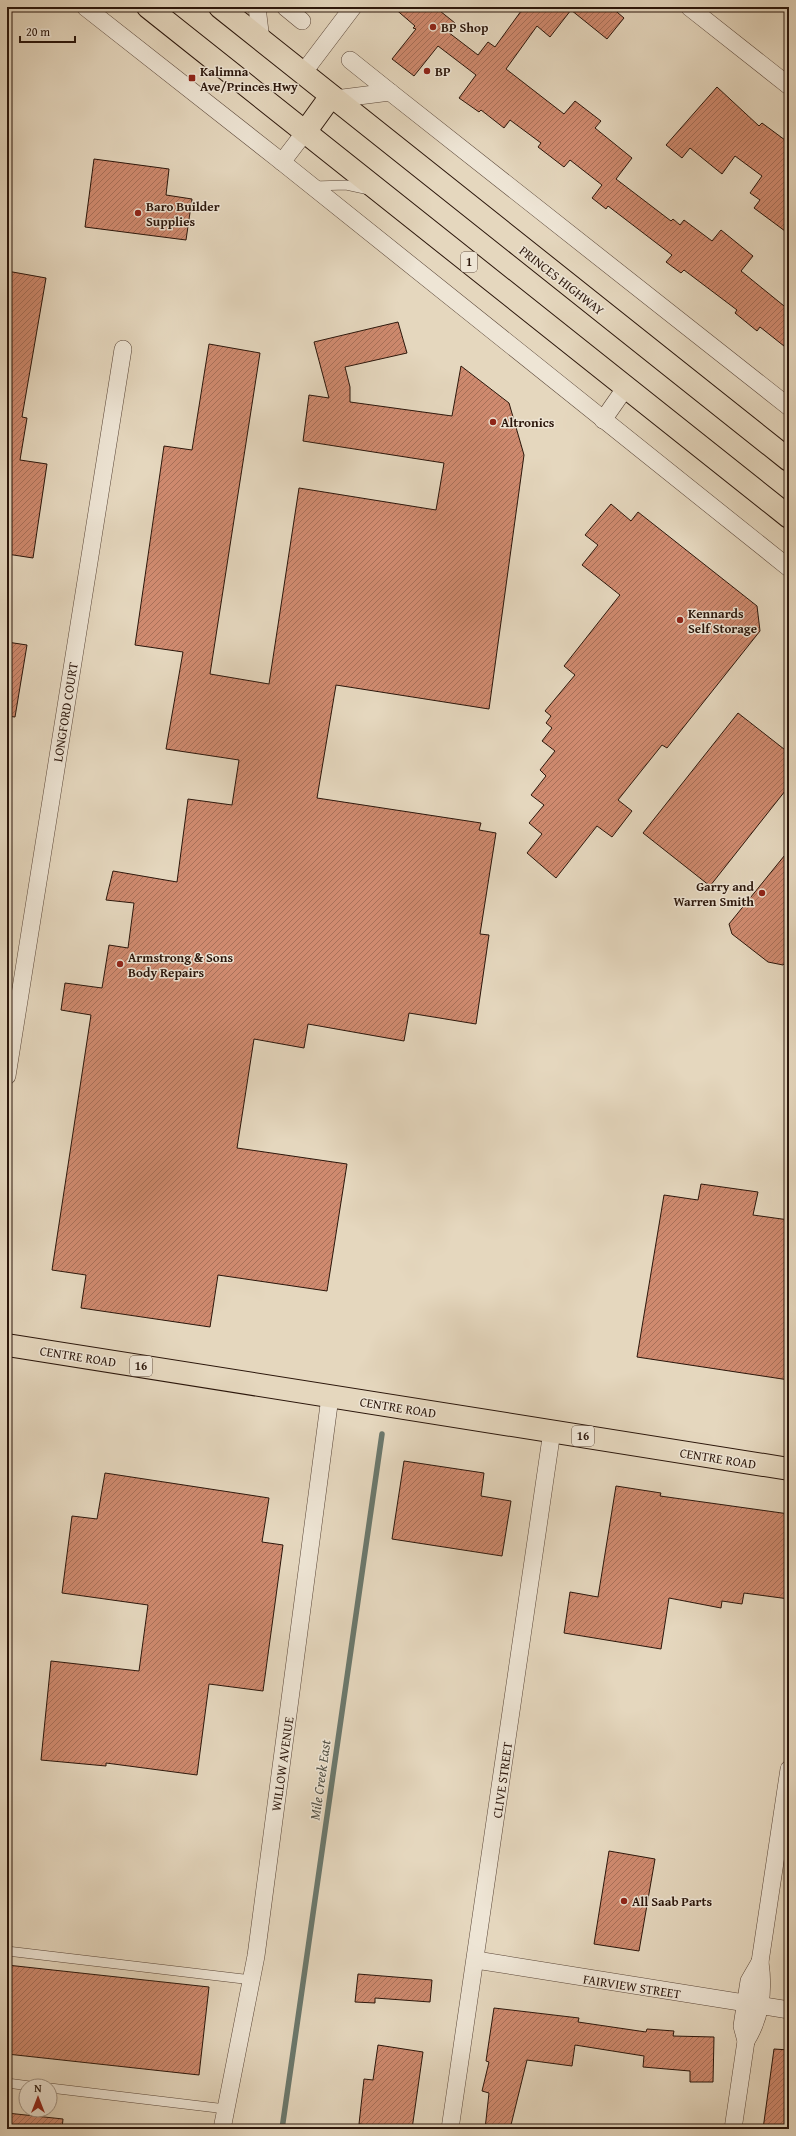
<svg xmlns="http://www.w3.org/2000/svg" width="796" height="2136" viewBox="0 0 796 2136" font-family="'Gentium Book Plus',serif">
  <defs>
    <pattern id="building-hatch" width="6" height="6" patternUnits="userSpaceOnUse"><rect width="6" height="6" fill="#cf8a6f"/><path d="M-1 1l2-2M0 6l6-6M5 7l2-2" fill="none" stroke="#a87059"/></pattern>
  </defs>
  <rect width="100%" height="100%" fill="#e5d7be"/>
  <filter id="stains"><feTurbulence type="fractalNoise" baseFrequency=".005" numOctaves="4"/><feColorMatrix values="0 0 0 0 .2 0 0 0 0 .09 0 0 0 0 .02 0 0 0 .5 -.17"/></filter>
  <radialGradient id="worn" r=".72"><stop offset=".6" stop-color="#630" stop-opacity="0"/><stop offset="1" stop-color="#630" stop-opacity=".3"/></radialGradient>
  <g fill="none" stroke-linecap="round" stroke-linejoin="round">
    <!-- stream -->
    <path stroke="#6b786c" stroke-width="5.5" d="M 282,2129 L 382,1434"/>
  </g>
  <!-- building -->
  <g fill="url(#building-hatch)" stroke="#2b160b">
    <path d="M 393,7 L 435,7 L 455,23 L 448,32 L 478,55 L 488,42 L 495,47 L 524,7 L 611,7 L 624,18 L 607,39 L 571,10 L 550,37 L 537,26 L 506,69 L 564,114 L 575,101 L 601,121 L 595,128 L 632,158 L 616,179 L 671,221 L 673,219 L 680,225 L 684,220 L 712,241 L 721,230 L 753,256 L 741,271 L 789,310 L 789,350 L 760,327 L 757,331 L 735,313 L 737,310 L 684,270 L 681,273 L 666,262 L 672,255 L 608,206 L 606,209 L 592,198 L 602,185 L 570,160 L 564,167 L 538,147 L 541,143 L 510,120 L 504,128 L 481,110 L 479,112 L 459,98 L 476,75 L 438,46 L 414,76 L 392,59 L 416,29 L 413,28 L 415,26 Z"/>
    <path d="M 717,87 L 759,126 L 762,123 L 789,143 L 789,234 L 754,208 L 760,200 L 750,193 L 762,176 L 735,156 L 722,174 L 690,148 L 682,158 L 666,145 Z"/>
    <path d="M 94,159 L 169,169 L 166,195 L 192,199 L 186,240 L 85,227 Z"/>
    <path d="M 7,271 L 46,278 L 22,417 L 27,418 L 20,460 L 47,464 L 33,558 L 7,554 Z"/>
    <path d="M 398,322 L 407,353 L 345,367 L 350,387 L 350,402 L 452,416 L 461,366 L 509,403 L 524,455 L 489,709 L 336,685 L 317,798 L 481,823 L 479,830 L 496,833 L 480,934 L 489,935 L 476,1024 L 409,1013 L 404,1041 L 308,1024 L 304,1048 L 254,1039 L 237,1148 L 347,1164 L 327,1291 L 218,1275 L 210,1327 L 81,1308 L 86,1275 L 52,1270 L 91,1015 L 61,1010 L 65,983 L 102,988 L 109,945 L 128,948 L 134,903 L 106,900 L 113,871 L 177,882 L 188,799 L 232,805 L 239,760 L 166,749 L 183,652 L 135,645 L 164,446 L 192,450 L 209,344 L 260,353 L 210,674 L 269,684 L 299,488 L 436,510 L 444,463 L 303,441 L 309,395 L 329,398 L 314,342 Z"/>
    <path d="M 611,504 L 631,521 L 638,512 L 757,606 L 760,631 L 667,748 L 662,745 L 618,800 L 632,811 L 612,837 L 597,826 L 556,878 L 527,853 L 542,834 L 529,823 L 544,805 L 531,795 L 546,776 L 540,770 L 555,751 L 542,741 L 552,728 L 546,723 L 551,716 L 545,711 L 575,675 L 564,666 L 620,595 L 582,565 L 598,545 L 585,535 Z"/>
    <path d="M 7,642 L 27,645 L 15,717 L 7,716 Z"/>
    <path d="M 738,713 L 789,753 L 789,786 L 710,886 L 643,833 Z"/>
    <path d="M 789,850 L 789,958 L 783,965 L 768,962 L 732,934 L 729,924 Z"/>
    <path d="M 701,1184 L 758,1192 L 753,1215 L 789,1220 L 787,1237 L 789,1237 L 789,1380 L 637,1357 L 664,1195 L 698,1200 Z"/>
    <path d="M 404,1461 L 484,1473 L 481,1496 L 511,1501 L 502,1556 L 392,1539 Z"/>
    <path d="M 105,1473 L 269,1498 L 262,1542 L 283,1545 L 263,1691 L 209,1684 L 197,1775 L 106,1763 L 106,1766 L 41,1760 L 51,1661 L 139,1671 L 148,1605 L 62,1593 L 72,1516 L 97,1519 Z"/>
    <path d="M 616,1486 L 661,1493 L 660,1496 L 789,1514 L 789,1599 L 744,1593 L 742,1604 L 722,1601 L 721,1608 L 669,1598 L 661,1649 L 564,1633 L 570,1592 L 598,1597 Z"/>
    <path d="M 609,1851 L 655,1859 L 639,1951 L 594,1944 Z"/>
    <path d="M 7,1965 L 209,1987 L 199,2075 L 7,2054 Z"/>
    <path d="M 358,1974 L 432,1980 L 430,2002 L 375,1998 L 375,2003 L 355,2002 Z"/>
    <path d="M 494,2008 L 579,2018 L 578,2022 L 646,2032 L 647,2029 L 674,2031 L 673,2036 L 714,2037 L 713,2082 L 690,2082 L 690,2071 L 643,2067 L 644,2056 L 575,2045 L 572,2066 L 527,2060 L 510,2129 L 485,2129 L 489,2093 L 482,2091 L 489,2062 L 486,2061 Z"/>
    <path d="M 378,2045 L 423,2052 L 412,2129 L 359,2124 L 364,2079 L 373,2080 Z"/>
    <path d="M 774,2049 L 789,2050 L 789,2112 L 786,2129 L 763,2129 Z"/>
    <path d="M 7,2113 L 63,2119 L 62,2129 L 7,2129 Z"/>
  </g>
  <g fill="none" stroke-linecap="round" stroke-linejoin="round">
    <defs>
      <g id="service">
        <path d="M 314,186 L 346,185 L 369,190"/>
        <path d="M 7,1951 L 252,1980"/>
        <path d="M 7,2083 L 30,2086"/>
        <path d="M 50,2088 L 226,2109"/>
      </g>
      <g id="minor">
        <path d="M 85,7 L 282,162 L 789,568"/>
        <path d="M 257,7 L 261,40"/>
        <path d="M 285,7 L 302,21"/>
        <path d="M 689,7 L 789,86"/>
        <path d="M 350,60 L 390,92"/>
        <path d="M 303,73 L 353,7"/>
        <path d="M 335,99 L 390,92 L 789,407"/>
        <path d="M 282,162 L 305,132"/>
        <path d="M 603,420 L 626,387"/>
        <path d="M 7,1076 L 123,349"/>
        <path d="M 476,1960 L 789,2010"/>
        <path d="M 746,2041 C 761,2017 764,1989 760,1962 L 789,1769"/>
        <path d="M 222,2129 L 256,1956 L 330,1397"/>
        <path d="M 450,2129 L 552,1431"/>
        <path d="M 733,2129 L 746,2041 L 742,2026 L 749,1981 L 760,1962"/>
      </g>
      <path id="primary" d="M 7,1345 L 789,1469"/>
      <g id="trunk">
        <path d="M 148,7 L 789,517"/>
        <path d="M 220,7 L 789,460"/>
        <path d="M 305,132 L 331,96"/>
      </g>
    </defs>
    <!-- service casing -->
    <use href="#service" stroke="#5a4638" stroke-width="10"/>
    <!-- minor casing -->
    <use href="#minor" stroke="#5a4638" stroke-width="18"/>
    <!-- primary casing -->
    <use href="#primary" stroke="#2b160b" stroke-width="24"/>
    <!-- trunk casing -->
    <use href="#trunk" stroke="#2b160b" stroke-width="24"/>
    <!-- service -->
    <use href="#service" stroke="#eee5d5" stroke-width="9"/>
    <!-- minor -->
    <use href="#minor" stroke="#eee5d5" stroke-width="17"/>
    <!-- primary -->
    <use href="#primary" stroke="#e5d7be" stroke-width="22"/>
    <!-- trunk -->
    <use href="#trunk" stroke="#e5d7be" stroke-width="22"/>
  </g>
  <!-- markers -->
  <g fill="#8f2418" stroke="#eee5d5" stroke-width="1.5">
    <circle cx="433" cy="27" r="4"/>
    <circle cx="427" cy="71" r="4"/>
    <rect x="188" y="74" width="8" height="8" rx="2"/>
    <circle cx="138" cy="213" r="4"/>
    <circle cx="493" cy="422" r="4"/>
    <circle cx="680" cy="620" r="4"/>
    <circle cx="762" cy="893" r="4"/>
    <circle cx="120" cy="964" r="4"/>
    <circle cx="624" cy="1901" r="4"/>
  </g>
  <g text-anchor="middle" stroke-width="3" stroke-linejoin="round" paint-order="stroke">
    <!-- shield labels -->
    <g fill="#eee5d5" stroke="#665448" stroke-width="1">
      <rect x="461" y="252" width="16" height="20" rx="3"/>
      <rect x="130" y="1356" width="22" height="20" rx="3"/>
      <rect x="572" y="1426" width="22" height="20" rx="3"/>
    </g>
    <g font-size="12" font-weight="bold" fill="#2b160b">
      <text x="469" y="266">1</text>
      <text x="141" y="1370">16</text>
      <text x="583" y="1440">16</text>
    </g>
    <!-- poi labels -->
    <g font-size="13" font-weight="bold" fill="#2b160b" stroke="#eee5d5" text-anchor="start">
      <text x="441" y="32">BP Shop</text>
      <text x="200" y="76">Kalimna<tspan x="200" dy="15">Ave/Princes Hwy</tspan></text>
      <text x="435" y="76">BP</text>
      <text x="146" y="211">Baro Builder<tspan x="146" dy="15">Supplies</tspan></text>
      <text x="501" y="427">Altronics</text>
      <text x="688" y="618">Kennards<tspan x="688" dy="15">Self Storage</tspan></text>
      <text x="754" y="891" text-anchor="end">Garry and<tspan x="754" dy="15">Warren Smith</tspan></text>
      <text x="128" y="962">Armstrong &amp; Sons<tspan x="128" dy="15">Body Repairs</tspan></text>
      <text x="632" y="1906">All Saab Parts</text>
    </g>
    <!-- street labels -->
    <g font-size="13" fill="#2b160b" stroke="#eee5d5">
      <text transform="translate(562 280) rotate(38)" y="5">PRINCES HIGHWAY</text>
      <text transform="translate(65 712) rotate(-81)" y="5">LONGFORD COURT</text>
      <text transform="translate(78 1356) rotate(9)" y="5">CENTRE ROAD</text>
      <text transform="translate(398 1407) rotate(9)" y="5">CENTRE ROAD</text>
      <text transform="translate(718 1458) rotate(9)" y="5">CENTRE ROAD</text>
      <text transform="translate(282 1764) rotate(-82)" y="5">WILLOW AVENUE</text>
      <text transform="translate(502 1780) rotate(-82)" y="5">CLIVE STREET</text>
      <text transform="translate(632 1986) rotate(9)" y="5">FAIRVIEW STREET</text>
    </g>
    <!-- water labels -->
    <g font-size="14" font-style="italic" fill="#504f44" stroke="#eee5d5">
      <text transform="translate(320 1780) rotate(-82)" y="5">Mile Creek East</text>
    </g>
  </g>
  <!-- margin -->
  <rect width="796" height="2136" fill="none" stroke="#e5d7be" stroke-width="24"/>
  <rect x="8" y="8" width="780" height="2120" fill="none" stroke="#2b160b" stroke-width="2"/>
  <rect x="12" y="12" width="772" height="2112" fill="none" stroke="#2b160b"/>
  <!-- north arrow -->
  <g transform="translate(38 2098)"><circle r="19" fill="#eee5d5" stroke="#a09284"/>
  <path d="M0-3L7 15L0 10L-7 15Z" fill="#8f2418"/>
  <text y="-6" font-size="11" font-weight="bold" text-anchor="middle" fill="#2b160b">N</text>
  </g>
  <!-- scale -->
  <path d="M20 36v6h55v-6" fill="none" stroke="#2b160b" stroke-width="2"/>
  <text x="26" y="36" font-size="12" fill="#2b160b" stroke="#eee5d5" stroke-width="3" paint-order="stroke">20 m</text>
  <rect width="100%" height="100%" filter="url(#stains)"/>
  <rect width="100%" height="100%" fill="url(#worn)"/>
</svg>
